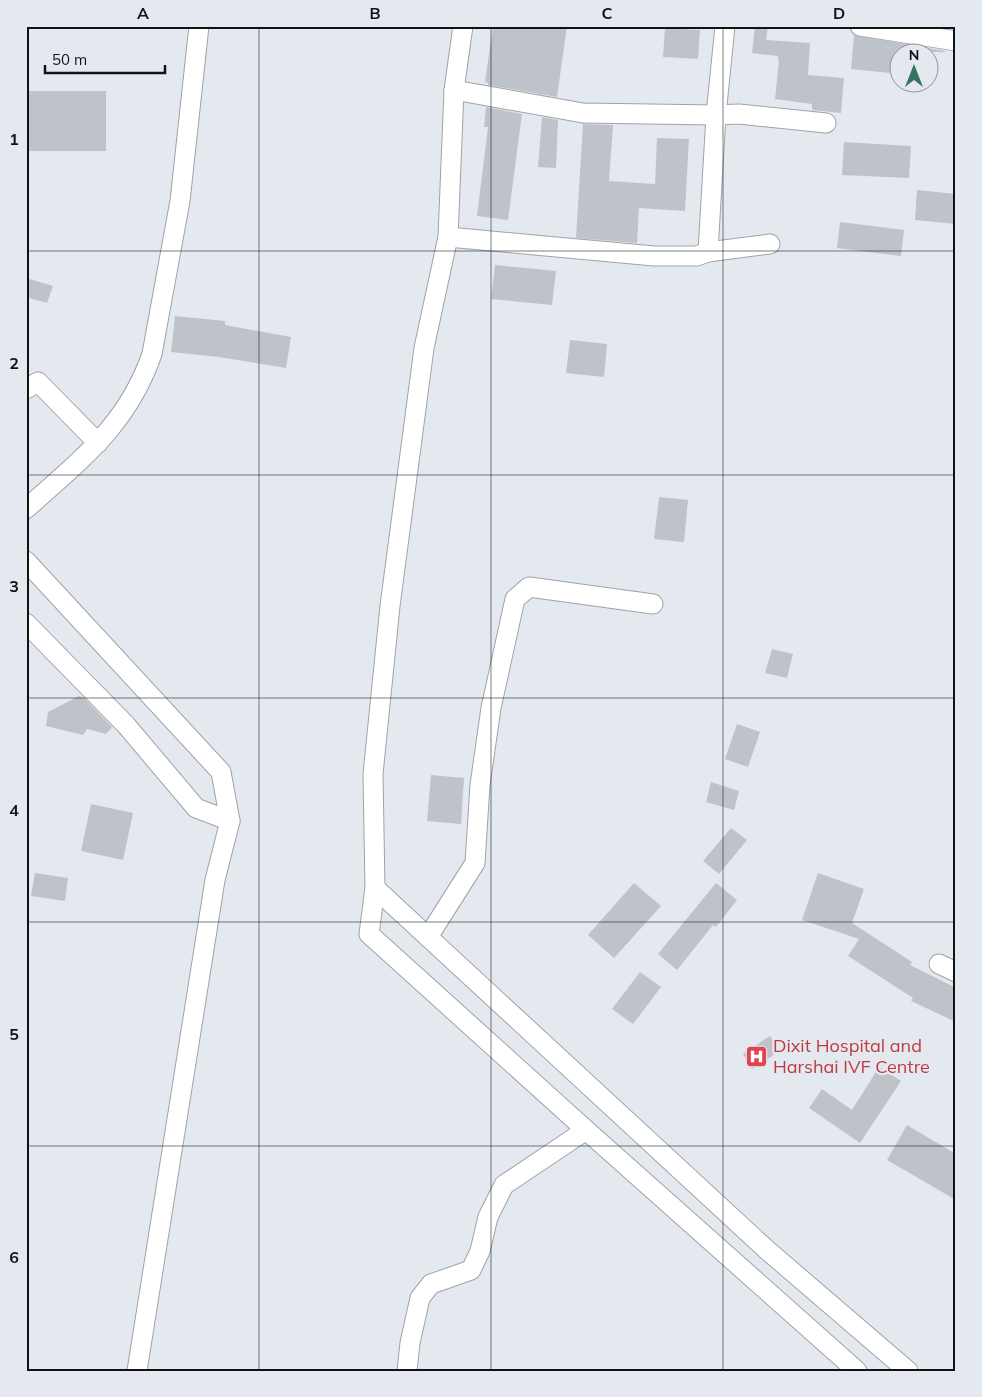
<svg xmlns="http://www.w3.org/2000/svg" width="982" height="1397" viewBox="0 0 982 1397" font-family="Mulish,sans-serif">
  <rect width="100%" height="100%" fill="#e4e9ef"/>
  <!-- building -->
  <g fill="#bec3c9">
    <path d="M 493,26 L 567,26 L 557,97 L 488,85 L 488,83 L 485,82 Z"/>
    <path d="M 755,26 L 768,26 L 766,40 L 810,43 L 808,75 L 844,78 L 841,113 L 812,110 L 812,104 L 775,99 L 779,60 L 778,60 L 778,56 L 752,53 Z"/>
    <path d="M 665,28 L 700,30 L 698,59 L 663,57 Z"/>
    <path d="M 854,35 L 945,51 L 945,52 L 900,52 L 900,74 L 851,69 Z"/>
    <rect x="26" y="91" width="80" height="60"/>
    <path d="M 486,107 L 522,114 L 508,220 L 477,216 L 488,127 L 484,127 Z"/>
    <path d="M 542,117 L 558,120 L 556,168 L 538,167 Z"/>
    <path d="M 583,124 L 613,125 L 609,181 L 655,184 L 657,138 L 689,139 L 685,211 L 639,208 L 637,243 L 576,238 Z"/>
    <path d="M 844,142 L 911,146 L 909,178 L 842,175 Z"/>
    <path d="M 917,190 L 956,194 L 956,224 L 915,220 Z"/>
    <path d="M 840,222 L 904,230 L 901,256 L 837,248 Z"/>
    <path d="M 495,265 L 556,271 L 552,305 L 491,299 Z"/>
    <path d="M 26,278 L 53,286 L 47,303 L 26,297 Z"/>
    <path d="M 175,316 L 225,321 L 225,325 L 291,337 L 286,368 L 219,357 L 171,352 Z"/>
    <path d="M 570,340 L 607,344 L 604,377 L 566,373 Z"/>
    <path d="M 659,497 L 688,500 L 684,542 L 654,539 Z"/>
    <path d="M 772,649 L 793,654 L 787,678 L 765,673 Z"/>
    <path d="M 79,696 L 84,698 L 112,727 L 106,734 L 87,729 L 83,735 L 46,726 L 48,712 Z"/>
    <path d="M 737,724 L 760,732 L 748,767 L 725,759 Z"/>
    <path d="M 431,775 L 464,778 L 461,824 L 427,821 Z"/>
    <path d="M 711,782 L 739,791 L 734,810 L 706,802 Z"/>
    <path d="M 91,804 L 133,813 L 123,860 L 81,851 Z"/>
    <path d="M 731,828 L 747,840 L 719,874 L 703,861 Z"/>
    <path d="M 35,873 L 68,878 L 65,901 L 31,896 Z"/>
    <path d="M 818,873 L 864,889 L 852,923 L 912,962 L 910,965 L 956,988 L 956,1022 L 911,1001 L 913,998 L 848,956 L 859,939 L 802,920 Z"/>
    <path d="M 634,883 L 661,906 L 614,958 L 588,935 Z"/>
    <path d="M 716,883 L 737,900 L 716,927 L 713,925 L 677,970 L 658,954 Z"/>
    <path d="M 640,972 L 661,987 L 633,1024 L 612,1009 Z"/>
    <path d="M 770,1036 L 780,1051 L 752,1069 L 743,1054 Z"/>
    <path d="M 879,1067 L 901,1081 L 860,1143 L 809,1108 L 822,1089 L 852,1110 Z"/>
    <path d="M 907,1125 L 956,1154 L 956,1200 L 887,1160 Z"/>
  </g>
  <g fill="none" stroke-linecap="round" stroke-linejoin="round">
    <defs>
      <g id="street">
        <path d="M 463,26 L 454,90 L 448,237 L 424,348 L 390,606 L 373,774 L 375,888 L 369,934 L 586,1130 L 857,1371"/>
        <path d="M 860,26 L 956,41"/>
        <path d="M 454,90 L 583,113 L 716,115 L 739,114 L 826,123"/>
        <path d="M 448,237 L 654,256 L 697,256 L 708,252 L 770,244"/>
        <path d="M 708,252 L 716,115 L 725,26"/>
        <path d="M 26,389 L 38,382 L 98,443"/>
        <path d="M 26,509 C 80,460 127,426 152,354 L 180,201 L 199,26"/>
        <path d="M 26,561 L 221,772 L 230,821 L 215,880 L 137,1371"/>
        <path d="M 26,623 L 126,725 L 196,808 L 230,821"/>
        <path d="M 375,888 L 767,1250 L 908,1371"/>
        <path d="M 428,937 L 475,863 L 480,785 L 491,708 L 515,599 L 529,587 L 653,604"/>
        <path d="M 939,964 L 956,972"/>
        <path d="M 407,1371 L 410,1343 L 420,1298 L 431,1284 L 471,1270 L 480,1251 L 488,1217 L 504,1185 L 586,1130"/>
      </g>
    </defs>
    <!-- street casing -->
    <use href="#street" stroke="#9fa3a9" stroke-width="21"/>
    <!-- street -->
    <use href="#street" stroke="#fff" stroke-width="19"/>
  </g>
  <!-- grid -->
  <path fill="none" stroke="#111214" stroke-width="1" stroke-opacity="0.55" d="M 259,26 L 259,1371M 491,26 L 491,1371M 723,26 L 723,1371M 26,251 L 956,251M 26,475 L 956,475M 26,698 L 956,698M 26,922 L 956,922M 26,1146 L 956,1146"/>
  <!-- icons -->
  <defs>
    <symbol id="hospital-square" viewBox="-11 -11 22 22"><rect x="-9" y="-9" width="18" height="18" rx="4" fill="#e0444e" stroke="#e4e9ef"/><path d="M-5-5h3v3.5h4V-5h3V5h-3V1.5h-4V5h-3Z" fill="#fff"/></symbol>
  </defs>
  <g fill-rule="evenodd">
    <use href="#hospital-square" x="744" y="1044" width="25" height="25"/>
  </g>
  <g text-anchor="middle" stroke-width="4.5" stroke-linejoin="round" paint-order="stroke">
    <!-- health labels -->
    <g font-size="18" fill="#be3a42" stroke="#e4e9ef" text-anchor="start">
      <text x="773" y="1052">Dixit Hospital and<tspan x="773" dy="21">Harshai IVF Centre</tspan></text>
    </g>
  </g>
  <!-- border -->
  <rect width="982" height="1397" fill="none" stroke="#e4e9ef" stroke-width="55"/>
  <!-- north arrow -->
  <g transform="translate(914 68)"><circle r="24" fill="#e4e9ef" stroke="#909397"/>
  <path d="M0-4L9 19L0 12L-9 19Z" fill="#367461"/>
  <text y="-8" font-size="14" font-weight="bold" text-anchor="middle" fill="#111214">N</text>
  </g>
  <!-- scale -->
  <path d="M45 65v8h120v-8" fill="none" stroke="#111214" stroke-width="2.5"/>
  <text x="52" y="65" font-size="15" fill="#111214" stroke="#e4e9ef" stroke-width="4" paint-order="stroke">50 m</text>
  <rect x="28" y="28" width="926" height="1342" fill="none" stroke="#111214" stroke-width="2"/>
  <g font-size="16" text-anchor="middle" font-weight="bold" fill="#111214">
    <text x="143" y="19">A</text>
    <text x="375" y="19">B</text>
    <text x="607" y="19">C</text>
    <text x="839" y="19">D</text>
    <text x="14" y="145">1</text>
    <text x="14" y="369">2</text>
    <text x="14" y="592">3</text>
    <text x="14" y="816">4</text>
    <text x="14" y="1040">5</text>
    <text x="14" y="1263">6</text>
  </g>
</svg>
